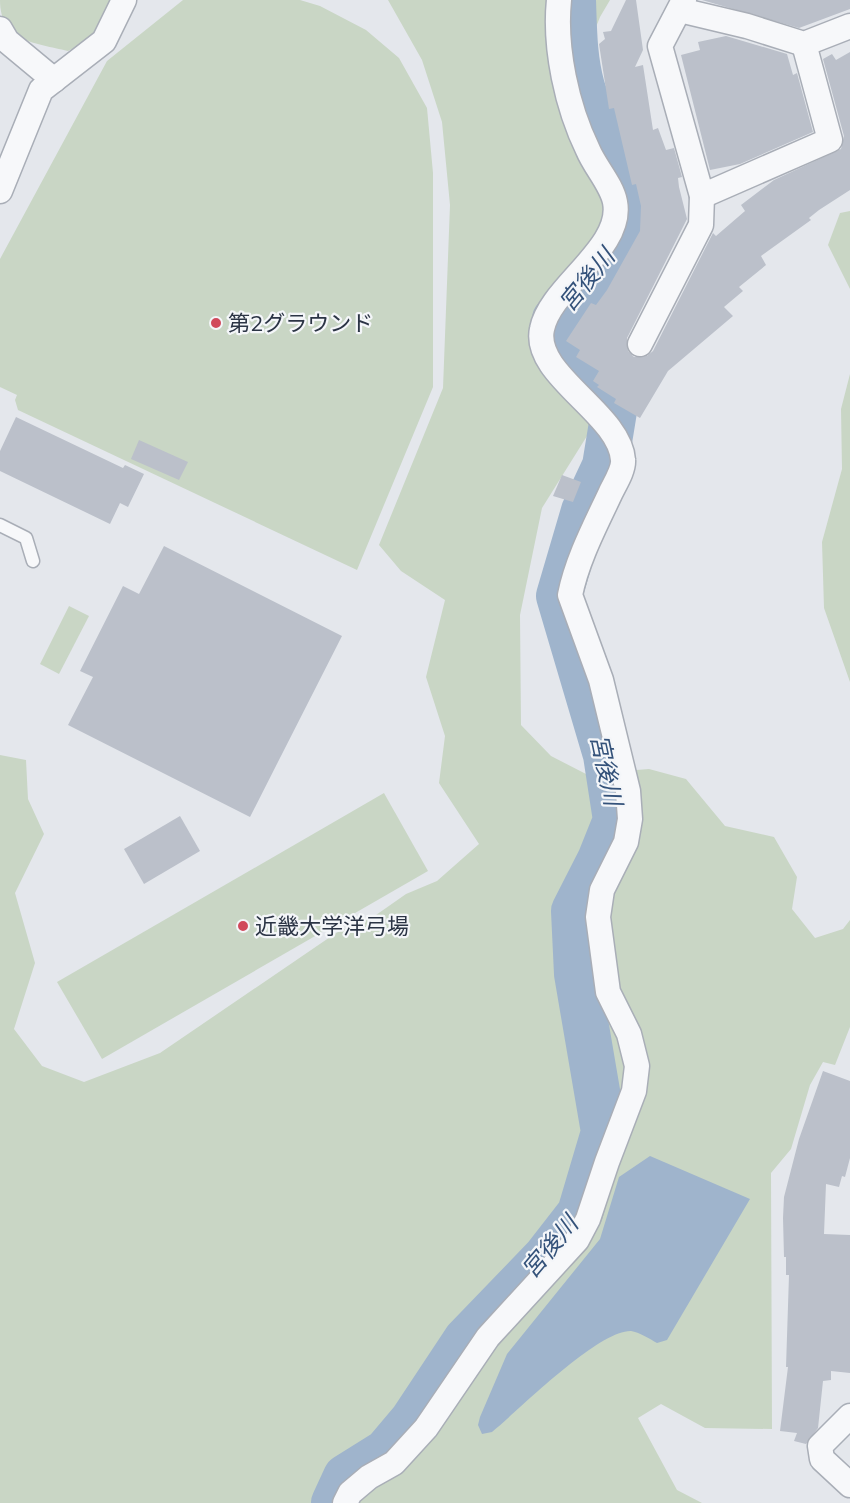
<svg xmlns="http://www.w3.org/2000/svg" width="850" height="1503" viewBox="0 0 850 1503" font-family="Mulish,'Noto Sans JP',sans-serif">
  <rect width="100%" height="100%" fill="#e4e7ec"/>
  <!-- green -->
  <g fill="#c9d6c5">
    <path d="M 0,0 L 110,0 L 95,37 L 68,51 C 36,43 0,42 0,0 Z"/>
    <path d="M 183,0 L 300,0 L 320,6 L 366,30 L 399,58 L 427,108 L 433,173 L 433,387 L 357,570 L 18,410 L 15,400 L 17,395 L 0,387 L 0,259 L 107,61 Z"/>
    <path d="M 388,0 L 551,0 L 608,208 L 605,221 L 572,269 L 537,307 L 533,324 L 537,354 L 592,428 L 542,508 L 520,615 L 521,725 L 551,756 L 586,774 L 649,769 L 686,779 L 725,826 L 774,837 L 797,877 L 792,909 L 815,938 L 843,929 L 850,920 L 850,1027 L 835,1065 L 823,1062 L 810,1085 L 791,1149 L 771,1173 L 772,1429 L 705,1428 L 661,1404 L 638,1418 L 677,1490 L 702,1503 L 0,1503 L 0,755 L 26,760 L 28,799 L 44,834 L 15,893 L 35,963 L 14,1029 L 42,1066 L 84,1082 L 160,1053 L 336,933 L 376,915 L 406,894 L 437,881 L 479,844 L 439,783 L 445,736 L 426,677 L 445,600 L 401,571 L 379,545 L 443,388 L 450,205 L 442,122 L 422,60 Z"/>
    <path d="M 580,0 L 610,0 L 600,17 L 590,42 L 581,39 L 578,8 Z"/>
    <path d="M 850,211 L 850,289 L 828,245 L 840,213 Z"/>
    <path d="M 850,374 L 850,682 L 824,608 L 822,542 L 842,469 L 841,409 Z"/>
    <path d="M 69,606 L 89,616 L 59,674 L 40,664 Z"/>
    <path d="M 384,793 L 428,871 L 102,1059 L 57,982 Z"/>
  </g>
  <!-- water -->
  <path fill="#9fb4cc" d="M 650,1156 L 750,1199 L 667,1340 L 657,1343 C 650,1339 639,1332 631,1331 C 598,1330 519,1410 492,1432 L 482,1434 L 478,1425 L 480,1417 L 507,1354 L 600,1239 L 619,1177 Z"/>
  <g fill="none" stroke-linecap="round" stroke-linejoin="round">
    <!-- river -->
    <path stroke="#9fb4cc" stroke-width="46" d="M 334,1503 L 346,1477 L 386,1452 L 413,1420 L 466,1340 L 545,1258 L 580,1213 L 604,1132 L 577,974 L 574,911 L 600,860 L 616,820 L 606,755 L 559,596 L 584,511 L 605,466 L 614,411 L 577,377 L 555,343 L 555,319 C 579,296 621,254 629,220 C 634,197 590,115 582,87 C 574,59 574,29 573,0"/>
  </g>
  <!-- building -->
  <g fill="#bbc0ca">
    <path d="M 626,0 L 636,0 L 643,50 L 635,67 L 643,65 L 653,130 L 658,128 L 666,150 L 674,148 L 682,177 L 678,178 L 679,187 L 687,219 L 627,338 L 628,351 L 634,357 L 647,356 L 653,351 L 713,233 L 716,236 L 745,211 L 741,205 L 774,180 L 841,149 L 844,136 L 823,59 L 832,54 L 836,60 L 850,52 L 850,190 L 819,210 L 809,218 L 811,220 L 761,256 L 766,265 L 739,287 L 743,291 L 724,307 L 733,316 L 668,371 L 640,418 L 614,403 L 616,399 L 597,387 L 599,385 L 593,381 L 599,371 L 576,357 L 580,350 L 566,341 L 591,303 L 596,305 L 607,290 L 640,231 L 641,206 L 636,184 L 632,185 L 614,108 L 609,109 L 599,44 L 605,39 L 603,32 L 611,31 Z"/>
    <path d="M 702,0 L 850,0 L 850,9 L 799,28 Z"/>
    <path d="M 726,36 L 787,54 L 793,75 L 797,73 L 813,132 L 740,164 L 710,170 L 681,55 L 700,50 L 698,42 Z"/>
    <path d="M 16,417 L 123,468 L 125,465 L 144,474 L 128,507 L 120,503 L 110,524 L 0,471 L 0,451 Z"/>
    <path d="M 139,440 L 188,462 L 179,480 L 131,459 Z"/>
    <path d="M 562,475 L 581,482 L 573,502 L 553,496 Z"/>
    <path d="M 164,546 L 342,636 L 250,817 L 68,725 L 93,677 L 80,671 L 123,586 L 139,594 Z"/>
    <path d="M 180,816 L 200,851 L 144,884 L 124,849 Z"/>
    <path d="M 823,1071 L 850,1081 L 850,1158 L 845,1177 L 842,1176 L 839,1187 L 826,1184 L 824,1234 L 850,1235 L 850,1373 L 831,1371 L 831,1380 L 823,1381 L 818,1428 L 806,1444 L 794,1441 L 797,1433 L 780,1431 L 788,1367 L 786,1367 L 789,1275 L 786,1275 L 786,1257 L 784,1257 L 783,1218 L 784,1197 L 799,1139 Z"/>
  </g>
  <g fill="none" stroke-linecap="round" stroke-linejoin="round">
    <defs>
      <path id="service" d="M 0,525 L 26,538 L 33,561"/>
      <g id="minor">
        <path d="M 680,10 L 747,26 L 804,44 L 850,26"/>
        <path d="M 0,29 L 7,41 L 54,80"/>
        <path d="M 0,191 L 41,90 L 104,41 L 124,0"/>
        <path d="M 702,196 L 830,140 L 804,44"/>
        <path d="M 640,344 L 701,225 L 702,196 L 660,46 L 684,0"/>
        <path d="M 850,1416 L 820,1446 L 822,1459 L 850,1485"/>
        <path d="M 345,1503 L 350,1493 L 369,1477 L 394,1463 L 426,1428 L 488,1337 L 577,1240 L 588,1219 L 607,1162 L 634,1091 L 637,1066 L 629,1034 L 608,992 L 598,917 L 602,890 L 626,842 L 630,819 L 628,791 L 601,680 L 570,595 C 577,560 595,526 610,494 C 614,485 624,470 623,460 C 620,413 532,375 542,329 C 550,287 624,248 615,202 C 612,185 595,167 588,150 C 567,107 554,48 559,0"/>
      </g>
    </defs>
    <!-- service casing -->
    <use href="#service" stroke="#a9aeb7" stroke-width="15"/>
    <!-- minor casing -->
    <use href="#minor" stroke="#a9aeb7" stroke-width="27"/>
    <!-- service -->
    <use href="#service" stroke="#f7f8fa" stroke-width="12"/>
    <!-- minor -->
    <use href="#minor" stroke="#f7f8fa" stroke-width="24"/>
  </g>
  <!-- markers -->
  <g fill="#d1495b" stroke="#f4f6f9" stroke-width="2">
    <circle cx="216" cy="323" r="6"/>
    <circle cx="243" cy="926" r="6"/>
  </g>
  <g text-anchor="middle" stroke-width="4.5" stroke-linejoin="round" paint-order="stroke">
    <!-- poi labels -->
    <g font-size="22" fill="#2b3445" stroke="#f4f6f9" text-anchor="start">
      <text x="228" y="331">第2グラウンド</text>
      <text x="255" y="934">近畿大学洋弓場</text>
    </g>
    <!-- water labels -->
    <g font-size="24" font-style="italic" fill="#34527a" stroke="#f4f6f9">
      <text transform="translate(587 280) rotate(-51)" y="8">宮後川</text>
      <text transform="translate(606 770) rotate(78)" y="8">宮後川</text>
      <text transform="translate(550 1247) rotate(-50)" y="8">宮後川</text>
    </g>
  </g>
</svg>
